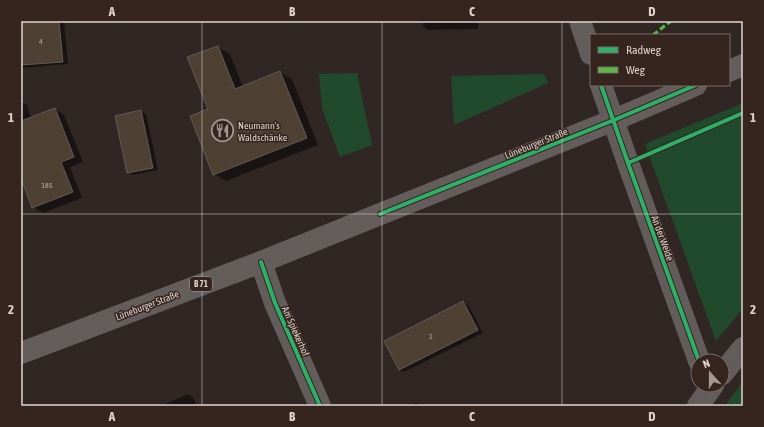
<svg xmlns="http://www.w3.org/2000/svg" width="764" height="427" viewBox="0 0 764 427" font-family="'Asap Condensed',sans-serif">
  <rect width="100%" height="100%" fill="#302724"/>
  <!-- green -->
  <g fill="#214a2c">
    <path d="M 357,73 L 372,145 L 340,157 L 322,108 L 319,74 Z"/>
    <path d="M 544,74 L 548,83 L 454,125 L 451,76 Z"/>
    <path d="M 743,103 L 743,308 L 716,341 L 645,144 Z"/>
    <path d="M 743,381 L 743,406 L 725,406 Z"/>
  </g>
  <!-- shadow -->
  <g fill="#0007">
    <path d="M 21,21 L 64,21 L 68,64 L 21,68 Z"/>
    <path d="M 423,21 L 478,21 L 478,29 L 428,30 L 423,27 Z"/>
    <path d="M 217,47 L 230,54 L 243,87 L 280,72 L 292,79 L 318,145 L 226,181 L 214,174 L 209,110 Z"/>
    <path d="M 21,102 L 27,105 L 31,118 L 55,109 L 64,115 L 83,162 L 70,167 L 82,198 L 43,213 L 33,207 L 21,175 Z"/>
    <path d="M 141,111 L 146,114 L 158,170 L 133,175 L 128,172 Z"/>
    <path d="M 463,302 L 468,305 L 483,333 L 404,372 L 399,370 Z"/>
    <path d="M 188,394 L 193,397 L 197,406 L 161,406 Z"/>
    <path d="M 416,403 L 421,406 L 411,406 Z"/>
  </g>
  <!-- building -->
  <g fill="#4f4034" stroke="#615a56">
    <path d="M 21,21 L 59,21 L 63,62 L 21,65 Z"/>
    <path d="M 218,46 L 235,89 L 280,71 L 307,138 L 213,175 L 190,116 L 208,109 L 187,57 Z"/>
    <path d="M 55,108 L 74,157 L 61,162 L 73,192 L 32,208 L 21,178 L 21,121 Z"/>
    <path d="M 141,110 L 153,168 L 127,173 L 115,116 Z"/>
    <path d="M 463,301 L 478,330 L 399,370 L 384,341 Z"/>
  </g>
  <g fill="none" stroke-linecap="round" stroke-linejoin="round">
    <!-- minor -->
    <g stroke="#625d5b" stroke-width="22">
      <path d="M 580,21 L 591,54"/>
      <path d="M 601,85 L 628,163 L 699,361"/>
      <path d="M 261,262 L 275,303 L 320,406"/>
      <path d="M 722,374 L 743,348"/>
      <path d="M 698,406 L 713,385"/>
    </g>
    <!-- major -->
    <g stroke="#645d5b" stroke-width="22">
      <path d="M 729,71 L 743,65"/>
      <path d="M 21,353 L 261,262 L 614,120 L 696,85"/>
    </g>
    <!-- quiet -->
    <path stroke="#58b947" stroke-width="3" stroke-dasharray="6 3" stroke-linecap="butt" d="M 653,35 L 671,21"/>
    <defs>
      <g id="cycleway">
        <path d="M 601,85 L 628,163 L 699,361"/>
        <path d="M 628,163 L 743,113"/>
        <path d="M 380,214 L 614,120 L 696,85"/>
        <path d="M 261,262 L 275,303 L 320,406"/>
      </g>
    </defs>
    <!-- cycleway casing -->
    <use href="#cycleway" stroke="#36241e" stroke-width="6"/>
    <!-- cycleway -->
    <use href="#cycleway" stroke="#2db169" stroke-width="4"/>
  </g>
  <!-- grid -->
  <path fill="none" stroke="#dfd3cf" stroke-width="1" stroke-opacity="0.55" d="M 202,21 L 202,406M 382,21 L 382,406M 562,21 L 562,406M 21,214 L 743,214"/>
  <!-- icons -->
  <defs>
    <symbol id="restaurant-ring" viewBox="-11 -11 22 22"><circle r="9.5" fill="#36241e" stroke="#a29793" stroke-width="1.5"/><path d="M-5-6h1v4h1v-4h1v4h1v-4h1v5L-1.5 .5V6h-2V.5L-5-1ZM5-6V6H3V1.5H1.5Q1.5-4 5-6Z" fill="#a29793"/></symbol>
  </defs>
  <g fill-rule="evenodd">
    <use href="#restaurant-ring" x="210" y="118" width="25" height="25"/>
  </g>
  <g text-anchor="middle" stroke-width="3" stroke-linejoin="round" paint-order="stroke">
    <!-- number labels -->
    <g font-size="8" fill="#bbaea8">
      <text x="41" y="44">4</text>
      <text x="47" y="188">185</text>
      <text x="431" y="339">1</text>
    </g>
    <!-- shield labels -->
    <rect fill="#36241e" stroke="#ac9e9a" stroke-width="1" x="190" y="277" width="22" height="14" rx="3"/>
    <g font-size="9" font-weight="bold" fill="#dfd3cf">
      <text x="201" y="287">B 71</text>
    </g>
    <!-- poi labels -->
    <g font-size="10" fill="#dfd3cf" stroke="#36241e" text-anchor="start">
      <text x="238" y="129">Neumann's<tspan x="238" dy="12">Waldschänke</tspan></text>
    </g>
    <!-- street labels -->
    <g font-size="10" fill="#dfd3cf" stroke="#36241e">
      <text transform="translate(536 143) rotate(-22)" y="4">Lüneburger Straße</text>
      <text transform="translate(663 238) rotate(70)" y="4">An der Weide</text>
      <text transform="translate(147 305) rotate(-21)" y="4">Lüneburger Straße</text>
      <text transform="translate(296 331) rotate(66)" y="4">Am Spiekerhof</text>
    </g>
  </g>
  <!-- border -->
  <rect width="764" height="427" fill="none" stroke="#36241e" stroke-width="44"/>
  <!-- legend -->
  <rect x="590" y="34" width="140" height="52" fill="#36241e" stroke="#7a6a65"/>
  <rect x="598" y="47" width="20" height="6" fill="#2db169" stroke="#7a6a65"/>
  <text x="626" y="54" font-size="12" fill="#dfd3cf">Radweg</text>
  <rect x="598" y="67" width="20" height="6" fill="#58b947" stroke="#7a6a65"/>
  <text x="626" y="74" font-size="12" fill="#dfd3cf">Weg</text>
  <!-- north arrow -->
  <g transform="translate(710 373) rotate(339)"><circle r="19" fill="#36241e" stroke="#7a6a65"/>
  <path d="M0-3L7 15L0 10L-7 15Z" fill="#a29793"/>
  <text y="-6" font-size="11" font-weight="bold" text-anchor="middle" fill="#dfd3cf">N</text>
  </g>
  <rect x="22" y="22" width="720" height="383" fill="none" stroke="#dfd3cf" stroke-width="1.5"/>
  <g font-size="13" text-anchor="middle" font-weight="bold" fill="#dfd3cf">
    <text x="112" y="16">A</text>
    <text x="292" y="16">B</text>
    <text x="472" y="16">C</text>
    <text x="652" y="16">D</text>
    <text x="11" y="122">1</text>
    <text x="753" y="122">1</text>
    <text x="11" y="314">2</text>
    <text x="753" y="314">2</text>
    <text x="112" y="421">A</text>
    <text x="292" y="421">B</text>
    <text x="472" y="421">C</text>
    <text x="652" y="421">D</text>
  </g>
</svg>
